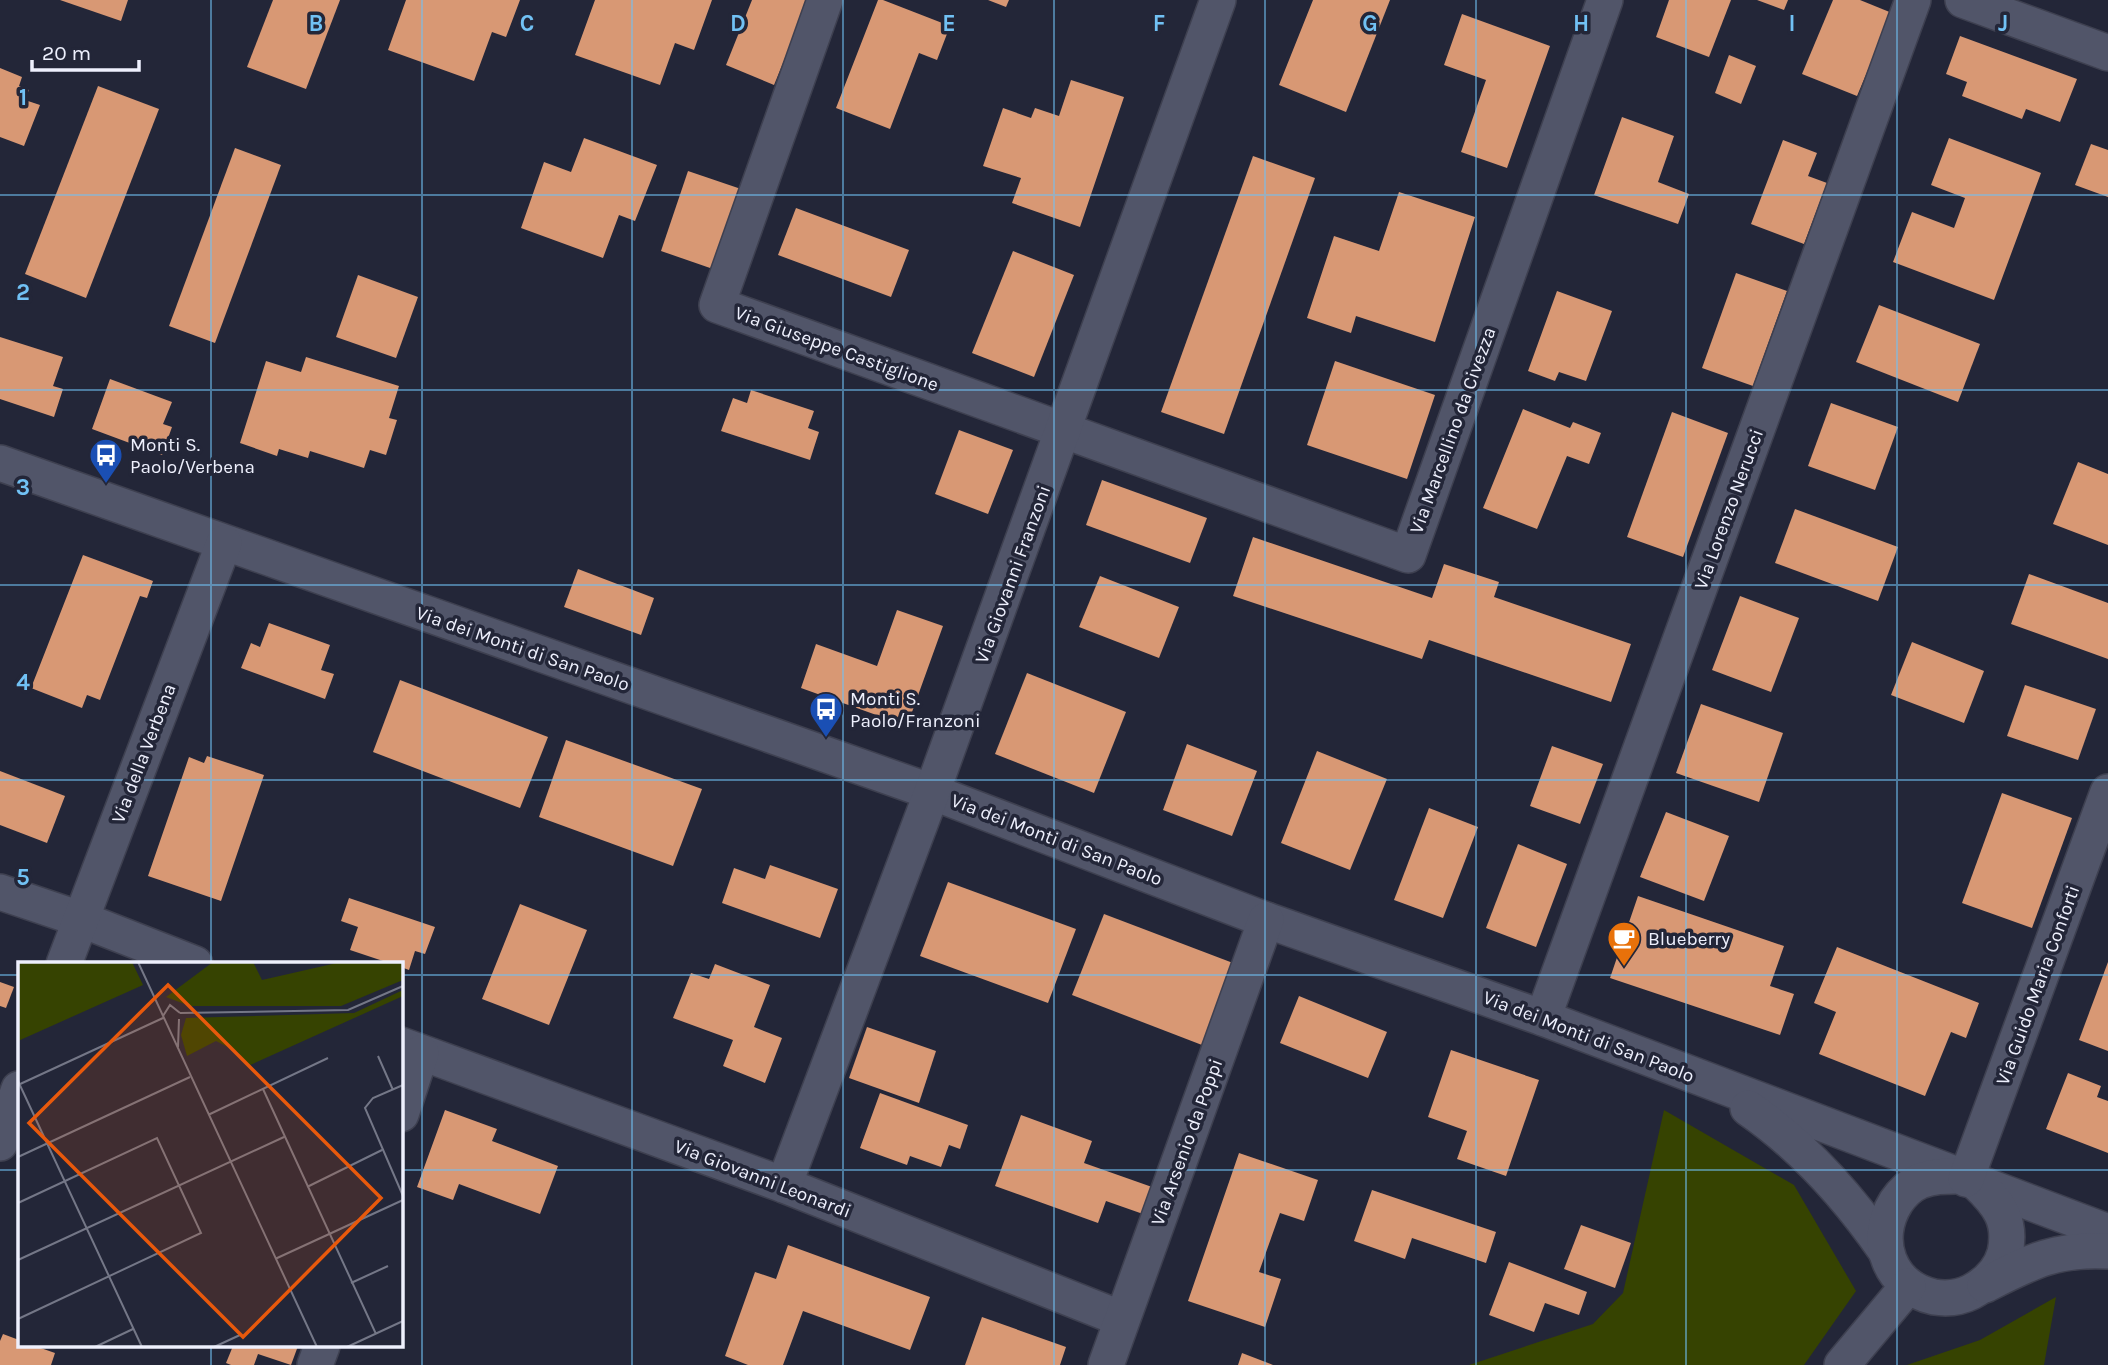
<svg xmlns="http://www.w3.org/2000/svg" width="2108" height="1365" viewBox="0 0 2108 1365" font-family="Karla,sans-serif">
  <rect width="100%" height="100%" fill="#232638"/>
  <!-- green -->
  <g fill="#364301">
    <path d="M 1664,1110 L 1794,1185 L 1856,1291 L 1804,1365 L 1469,1365 L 1593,1324 L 1623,1293 Z"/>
    <path d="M 2056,1297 L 2044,1365 L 1907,1365 L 1980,1340 Z"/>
  </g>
  <!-- building -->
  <g fill="#d89874">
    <path d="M 60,0 L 128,0 L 121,21 Z"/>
    <path d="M 273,0 L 340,0 L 306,89 L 247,67 Z"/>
    <path d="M 406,0 L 520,0 L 506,37 L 492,32 L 474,81 L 388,50 Z"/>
    <path d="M 595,0 L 712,0 L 694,50 L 675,43 L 660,85 L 575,55 Z"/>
    <path d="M 752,0 L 809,0 L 774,85 L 726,65 Z"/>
    <path d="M 878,0 L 883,0 L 950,26 L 937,60 L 919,53 L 890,129 L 836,108 Z"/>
    <path d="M 988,0 L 1009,0 L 1006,7 Z"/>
    <path d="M 1313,0 L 1390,0 L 1346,112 L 1279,85 Z"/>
    <path d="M 1669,0 L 1731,0 L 1709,57 L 1656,37 Z"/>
    <path d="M 1757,0 L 1788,0 L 1784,10 Z"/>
    <path d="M 1833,0 L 1860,0 L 1892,13 L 1857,96 L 1802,74 Z"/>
    <path d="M 1462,14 L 1550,46 L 1507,168 L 1461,152 L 1486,80 L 1444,65 Z"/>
    <path d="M 1960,36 L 2077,79 L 2060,122 L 2026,109 L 2022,119 L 1962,96 L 1967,82 L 1946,74 Z"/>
    <path d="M 1729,55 L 1756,66 L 1741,104 L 1715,93 Z"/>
    <path d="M 0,68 L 22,77 L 19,86 L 29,90 L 25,100 L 40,105 L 24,146 L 0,137 Z"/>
    <path d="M 1071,80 L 1124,97 L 1080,227 L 1012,203 L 1021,178 L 983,166 L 1003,108 L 1031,118 L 1035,108 L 1059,116 Z"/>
    <path d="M 98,86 L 159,109 L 86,298 L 25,274 Z"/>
    <path d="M 1622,117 L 1674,136 L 1658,182 L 1689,194 L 1678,224 L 1594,195 Z"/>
    <path d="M 584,138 L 657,165 L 635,221 L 619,215 L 603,258 L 521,228 L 544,162 L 571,172 Z"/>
    <path d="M 1949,138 L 2041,173 L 1994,300 L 1893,262 L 1912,212 L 1954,228 L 1965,198 L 1931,185 Z"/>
    <path d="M 1783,140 L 1817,153 L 1808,176 L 1827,183 L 1804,244 L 1751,224 Z"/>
    <path d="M 2091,144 L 2108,150 L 2108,197 L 2075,185 Z"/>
    <path d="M 235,148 L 281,165 L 215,343 L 169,326 Z"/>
    <path d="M 1253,156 L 1315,178 L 1224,434 L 1161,412 Z"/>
    <path d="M 688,171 L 741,189 L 713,269 L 661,251 Z"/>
    <path d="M 1399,192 L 1475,217 L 1435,342 L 1356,316 L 1351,333 L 1307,318 L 1334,236 L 1379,251 Z"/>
    <path d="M 796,208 L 909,250 L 891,297 L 778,255 Z"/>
    <path d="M 1013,251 L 1074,275 L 1034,377 L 972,353 Z"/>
    <path d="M 1736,273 L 1787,291 L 1753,386 L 1702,368 Z"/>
    <path d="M 358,275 L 418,297 L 396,358 L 336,337 Z"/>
    <path d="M 1557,291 L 1612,311 L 1586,381 L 1559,372 L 1555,381 L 1528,371 Z"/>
    <path d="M 1879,305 L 1980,344 L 1958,402 L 1856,362 Z"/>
    <path d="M 0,337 L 63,357 L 53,386 L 63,389 L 54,417 L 0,399 Z"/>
    <path d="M 306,357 L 399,386 L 389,418 L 397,420 L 386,455 L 370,450 L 364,468 L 310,451 L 308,458 L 279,449 L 277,456 L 240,443 L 266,361 L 301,372 Z"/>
    <path d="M 1335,361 L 1435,395 L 1407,479 L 1307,445 Z"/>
    <path d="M 110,379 L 172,402 L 163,424 L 172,427 L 162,455 L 92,429 Z"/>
    <path d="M 751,390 L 814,411 L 808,428 L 819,432 L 810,460 L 721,431 L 733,398 L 747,403 Z"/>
    <path d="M 1831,403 L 1898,427 L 1875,490 L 1808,466 Z"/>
    <path d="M 1523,409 L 1570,428 L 1573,422 L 1601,433 L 1589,464 L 1567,456 L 1537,529 L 1483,508 Z"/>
    <path d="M 1672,412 L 1728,433 L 1683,557 L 1627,537 Z"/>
    <path d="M 959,430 L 1013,450 L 988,514 L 935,494 Z"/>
    <path d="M 2078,462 L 2108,474 L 2108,545 L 2053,524 Z"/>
    <path d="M 1102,480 L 1207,518 L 1190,563 L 1086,525 Z"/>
    <path d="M 1795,509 L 1898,547 L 1878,601 L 1775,563 Z"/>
    <path d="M 1253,537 L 1432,598 L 1444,564 L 1499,582 L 1494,597 L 1631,644 L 1611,702 L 1429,640 L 1422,659 L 1233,596 Z"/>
    <path d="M 83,555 L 153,581 L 147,598 L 140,596 L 100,700 L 87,695 L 82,708 L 31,688 Z"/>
    <path d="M 578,569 L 654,598 L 641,635 L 564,607 Z"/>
    <path d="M 2029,574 L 2108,603 L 2108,659 L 2011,624 Z"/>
    <path d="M 1100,576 L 1179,607 L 1159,658 L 1079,627 Z"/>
    <path d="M 1740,596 L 1799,618 L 1771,692 L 1712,670 Z"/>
    <path d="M 897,610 L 943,626 L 907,726 L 801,688 L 816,644 L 877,666 Z"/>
    <path d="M 269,623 L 330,645 L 321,670 L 334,674 L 325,699 L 241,668 L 251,643 L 260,647 Z"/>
    <path d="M 1912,642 L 1984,671 L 1964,723 L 1891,695 Z"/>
    <path d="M 1027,673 L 1126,712 L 1094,793 L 995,754 Z"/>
    <path d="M 400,680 L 548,737 L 520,808 L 373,752 Z"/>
    <path d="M 2025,685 L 2096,709 L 2078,760 L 2007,736 Z"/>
    <path d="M 1701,704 L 1783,733 L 1759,802 L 1676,773 Z"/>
    <path d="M 566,740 L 702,789 L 673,866 L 539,817 Z"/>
    <path d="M 1187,744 L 1257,771 L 1232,836 L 1163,810 Z"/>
    <path d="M 1552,746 L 1603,764 L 1580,824 L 1530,806 Z"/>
    <path d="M 1317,751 L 1387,779 L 1350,870 L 1281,843 Z"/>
    <path d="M 207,756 L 264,775 L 221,901 L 148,876 L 189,757 L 204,763 Z"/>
    <path d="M 0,771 L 65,796 L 47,843 L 0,825 Z"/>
    <path d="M 2002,793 L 2072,818 L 2032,928 L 1962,903 Z"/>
    <path d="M 1429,808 L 1478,827 L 1443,918 L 1394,900 Z"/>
    <path d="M 1666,812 L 1729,836 L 1704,901 L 1640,877 Z"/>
    <path d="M 1518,844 L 1567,864 L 1536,947 L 1486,928 Z"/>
    <path d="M 770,865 L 838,889 L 820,938 L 722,903 L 734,868 L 765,879 Z"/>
    <path d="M 948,882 L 1076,929 L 1048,1003 L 920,956 Z"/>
    <path d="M 1638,896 L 1784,946 L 1770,986 L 1794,994 L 1780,1035 L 1610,978 Z"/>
    <path d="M 349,898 L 435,927 L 425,954 L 415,951 L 409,970 L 401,967 L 401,964 L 392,964 L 350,950 L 358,927 L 341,921 Z"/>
    <path d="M 520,904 L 587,930 L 549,1025 L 482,999 Z"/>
    <path d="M 1104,914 L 1233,963 L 1202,1045 L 1072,995 Z"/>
    <path d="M 1837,947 L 1979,1003 L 1966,1038 L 1951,1032 L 1925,1096 L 1819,1054 L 1836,1012 L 1814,1003 Z"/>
    <path d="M 2108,962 L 2108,1051 L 2079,1040 Z"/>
    <path d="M 715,964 L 770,985 L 754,1027 L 782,1038 L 765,1083 L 723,1066 L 733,1040 L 673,1018 L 691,973 L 709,979 Z"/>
    <path d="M 0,982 L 14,987 L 6,1008 L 0,1006 Z"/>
    <path d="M 1299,996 L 1387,1032 L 1368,1078 L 1280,1043 Z"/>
    <path d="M 867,1027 L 936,1051 L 919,1103 L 849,1078 Z"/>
    <path d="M 1451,1050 L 1539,1080 L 1506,1176 L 1457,1159 L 1467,1131 L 1428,1117 Z"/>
    <path d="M 2068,1073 L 2101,1086 L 2097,1097 L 2108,1101 L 2108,1153 L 2046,1129 Z"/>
    <path d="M 880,1093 L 968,1125 L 960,1149 L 949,1145 L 941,1167 L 910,1156 L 907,1165 L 860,1148 Z"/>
    <path d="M 445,1110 L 497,1129 L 492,1141 L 558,1166 L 540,1214 L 459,1184 L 453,1200 L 417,1187 Z"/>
    <path d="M 1021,1115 L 1092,1141 L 1084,1163 L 1152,1187 L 1143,1214 L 1106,1201 L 1098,1223 L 995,1186 Z"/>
    <path d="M 1239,1153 L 1318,1180 L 1304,1221 L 1280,1213 L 1259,1272 L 1281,1279 L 1265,1327 L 1188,1301 Z"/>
    <path d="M 1372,1190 L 1496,1232 L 1486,1263 L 1412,1238 L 1405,1259 L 1354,1241 Z"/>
    <path d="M 1581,1225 L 1631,1243 L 1615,1288 L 1564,1269 Z"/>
    <path d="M 788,1245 L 930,1297 L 910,1350 L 803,1311 L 783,1365 L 748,1365 L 725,1356 L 755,1272 L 776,1279 Z"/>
    <path d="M 1509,1262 L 1587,1292 L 1579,1315 L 1545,1303 L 1534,1332 L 1489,1315 Z"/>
    <path d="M 982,1317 L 1066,1347 L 1060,1365 L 965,1365 Z"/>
    <path d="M 3,1334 L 19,1340 L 19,1346 L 35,1346 L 55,1353 L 51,1365 L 0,1365 L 0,1341 Z"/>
    <path d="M 233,1346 L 298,1346 L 291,1365 L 258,1354 L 254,1365 L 231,1365 L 226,1363 Z"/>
    <path d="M 1242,1353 L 1273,1365 L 1238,1365 Z"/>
  </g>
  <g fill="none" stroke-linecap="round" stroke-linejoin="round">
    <defs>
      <g id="minor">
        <path d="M 825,0 L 717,305 L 1408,555 L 1605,0"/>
        <path d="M 1963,0 L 2108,53"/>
        <path d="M 0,463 L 932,792 L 1266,920 L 1543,1018 L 2108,1232"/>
        <path d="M 0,892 L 80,919 L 195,964"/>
        <path d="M 64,964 L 224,543"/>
        <path d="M 1543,1018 L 1913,0"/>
        <path d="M 401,1045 L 784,1185 L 1122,1319"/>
        <path d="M 1748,1108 C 1803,1146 1848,1196 1886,1251"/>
        <path d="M 401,1114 L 421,1053"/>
        <path d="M 0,1143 L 19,1089"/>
        <path d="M 1957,1176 C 1944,1176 1933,1176 1920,1181 C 1911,1185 1902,1193 1896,1202 C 1872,1240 1889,1287 1934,1297 C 1947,1299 1959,1298 1971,1292 C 1986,1284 2000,1271 2005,1253 C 2012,1221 1999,1204 1977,1183"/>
        <path d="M 1966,1179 L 2108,792"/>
        <path d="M 784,1185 L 932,792 L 1218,0"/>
        <path d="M 1985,1285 C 2030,1262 2056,1248 2108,1251"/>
        <path d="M 315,1365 L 322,1346"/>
        <path d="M 1106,1365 L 1266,920"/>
        <path d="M 1842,1365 L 1908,1286"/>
      </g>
    </defs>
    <!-- minor casing -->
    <use href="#minor" stroke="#3e4050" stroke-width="38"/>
    <!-- minor -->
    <use href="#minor" stroke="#515569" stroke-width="35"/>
  </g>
  <!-- grid -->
  <path fill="none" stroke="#71c1f4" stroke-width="2" stroke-opacity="0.55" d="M 211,0 L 211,964M 422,0 L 422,1365M 632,0 L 632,1365M 843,0 L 843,1365M 1054,0 L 1054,1365M 1265,0 L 1265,1365M 1476,0 L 1476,1365M 1686,0 L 1686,1365M 1897,0 L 1897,1365M 0,195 L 2108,195M 0,390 L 2108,390M 0,585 L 2108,585M 0,780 L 2108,780M 0,975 L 19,975M 401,975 L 2108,975M 0,1170 L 19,1170M 401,1170 L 2108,1170M 211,1346 L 211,1365"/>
  <!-- icons -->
  <defs>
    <symbol id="bus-pin" viewBox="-11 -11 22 30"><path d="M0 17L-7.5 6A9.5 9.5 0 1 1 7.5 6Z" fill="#1a4fb4" stroke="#232638"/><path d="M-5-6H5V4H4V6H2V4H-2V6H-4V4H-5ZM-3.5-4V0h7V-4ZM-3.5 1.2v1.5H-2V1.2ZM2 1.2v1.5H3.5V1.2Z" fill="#fff"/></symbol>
    <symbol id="cafe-pin" viewBox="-11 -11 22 30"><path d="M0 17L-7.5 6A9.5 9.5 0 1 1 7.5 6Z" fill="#e8710a" stroke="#232638"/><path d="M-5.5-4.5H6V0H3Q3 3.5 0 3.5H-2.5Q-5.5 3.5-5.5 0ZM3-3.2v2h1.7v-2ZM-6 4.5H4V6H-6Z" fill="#fff"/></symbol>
  </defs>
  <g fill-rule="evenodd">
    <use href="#bus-pin" x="87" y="436" width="38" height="52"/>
    <use href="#bus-pin" x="807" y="690" width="38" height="52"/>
    <use href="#cafe-pin" x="1605" y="919" width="38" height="52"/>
  </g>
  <g text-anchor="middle" stroke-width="7" stroke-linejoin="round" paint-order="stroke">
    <!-- street labels -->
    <g font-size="19" fill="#eef0fd" stroke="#232638">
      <text transform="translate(837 348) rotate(20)" y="7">Via Giuseppe Castiglione</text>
      <text transform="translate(1452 430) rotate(-70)" y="7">Via Marcellino da Civezza</text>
      <text transform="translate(1728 509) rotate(-70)" y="7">Via Lorenzo Nerucci</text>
      <text transform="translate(1012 574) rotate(-70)" y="7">Via Giovanni Franzoni</text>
      <text transform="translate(523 648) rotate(19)" y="7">Via dei Monti di San Paolo</text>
      <text transform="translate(143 753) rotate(-69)" y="7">Via della Verbena</text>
      <text transform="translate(1057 839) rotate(21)" y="7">Via dei Monti di San Paolo</text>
      <text transform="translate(2037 985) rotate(-70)" y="7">Via Guido Maria Conforti</text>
      <text transform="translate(1589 1036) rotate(21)" y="7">Via dei Monti di San Paolo</text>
      <text transform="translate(1186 1142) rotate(-70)" y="7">Via Arsenio da Poppi</text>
      <text transform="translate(763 1178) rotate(21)" y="7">Via Giovanni Leonardi</text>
    </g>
    <!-- poi labels -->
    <g font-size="19" fill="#eef0fd" stroke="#232638" text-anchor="start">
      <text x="130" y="451">Monti S.<tspan x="130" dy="22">Paolo/Verbena</tspan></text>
      <text x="850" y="705">Monti S.<tspan x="850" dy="22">Paolo/Franzoni</tspan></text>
      <text x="1648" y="945">Blueberry</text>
    </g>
  </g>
  <!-- overview -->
  <g transform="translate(18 962)">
    <rect width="385" height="385" fill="#232638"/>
    <path d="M 0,0 L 114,0 L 125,23 L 0,79 ZM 195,0 L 235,0 L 244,18 L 323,0 L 385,0 L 385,18 L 323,44 L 172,44 L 148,35 ZM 385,28 L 385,34 L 230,104 L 220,90 L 198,79 L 169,94 L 163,73 L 168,56 L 336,51 Z" fill="#364301"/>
    <path fill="none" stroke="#747787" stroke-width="2" d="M 120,0 L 299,385M 162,51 L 330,48 L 385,24M 145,54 L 152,43 L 162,51M 160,85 L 161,57M 360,94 L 375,128M 0,119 L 124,385M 0,123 L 145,56M 385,123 L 355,136 L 347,146 L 385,234M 245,127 L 358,372M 190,153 L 310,96M 0,195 L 172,115M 289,225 L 364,188M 0,241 L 139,176 L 183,271 L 0,357M 257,297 L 385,238M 0,298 L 266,175M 333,321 L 370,304M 77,385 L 115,367M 196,385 L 222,373M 329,385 L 385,359"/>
    <path fill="#e8590c" fill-opacity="0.15" stroke="#e8590c" stroke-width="3.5" d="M 150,23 L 363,236 L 225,375 L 11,161 Z"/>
    <rect width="385" height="385" fill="none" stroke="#eef0fd" stroke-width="3.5"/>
  </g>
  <g font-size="23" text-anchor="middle" font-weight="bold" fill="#71c1f4" stroke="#232638" stroke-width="7" stroke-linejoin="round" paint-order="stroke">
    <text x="316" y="31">B</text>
    <text x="527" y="31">C</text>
    <text x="738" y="31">D</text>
    <text x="949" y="31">E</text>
    <text x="1159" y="31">F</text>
    <text x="1370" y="31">G</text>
    <text x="1581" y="31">H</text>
    <text x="1792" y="31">I</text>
    <text x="2003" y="31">J</text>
    <text x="23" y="105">1</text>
    <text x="23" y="300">2</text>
    <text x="23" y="495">3</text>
    <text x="23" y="690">4</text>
    <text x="23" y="885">5</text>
  </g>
  <!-- scale -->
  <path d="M32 60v10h107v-10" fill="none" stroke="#eef0fd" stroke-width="3.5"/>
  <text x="42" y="60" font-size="21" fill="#eef0fd" stroke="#232638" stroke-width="5" paint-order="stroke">20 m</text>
</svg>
